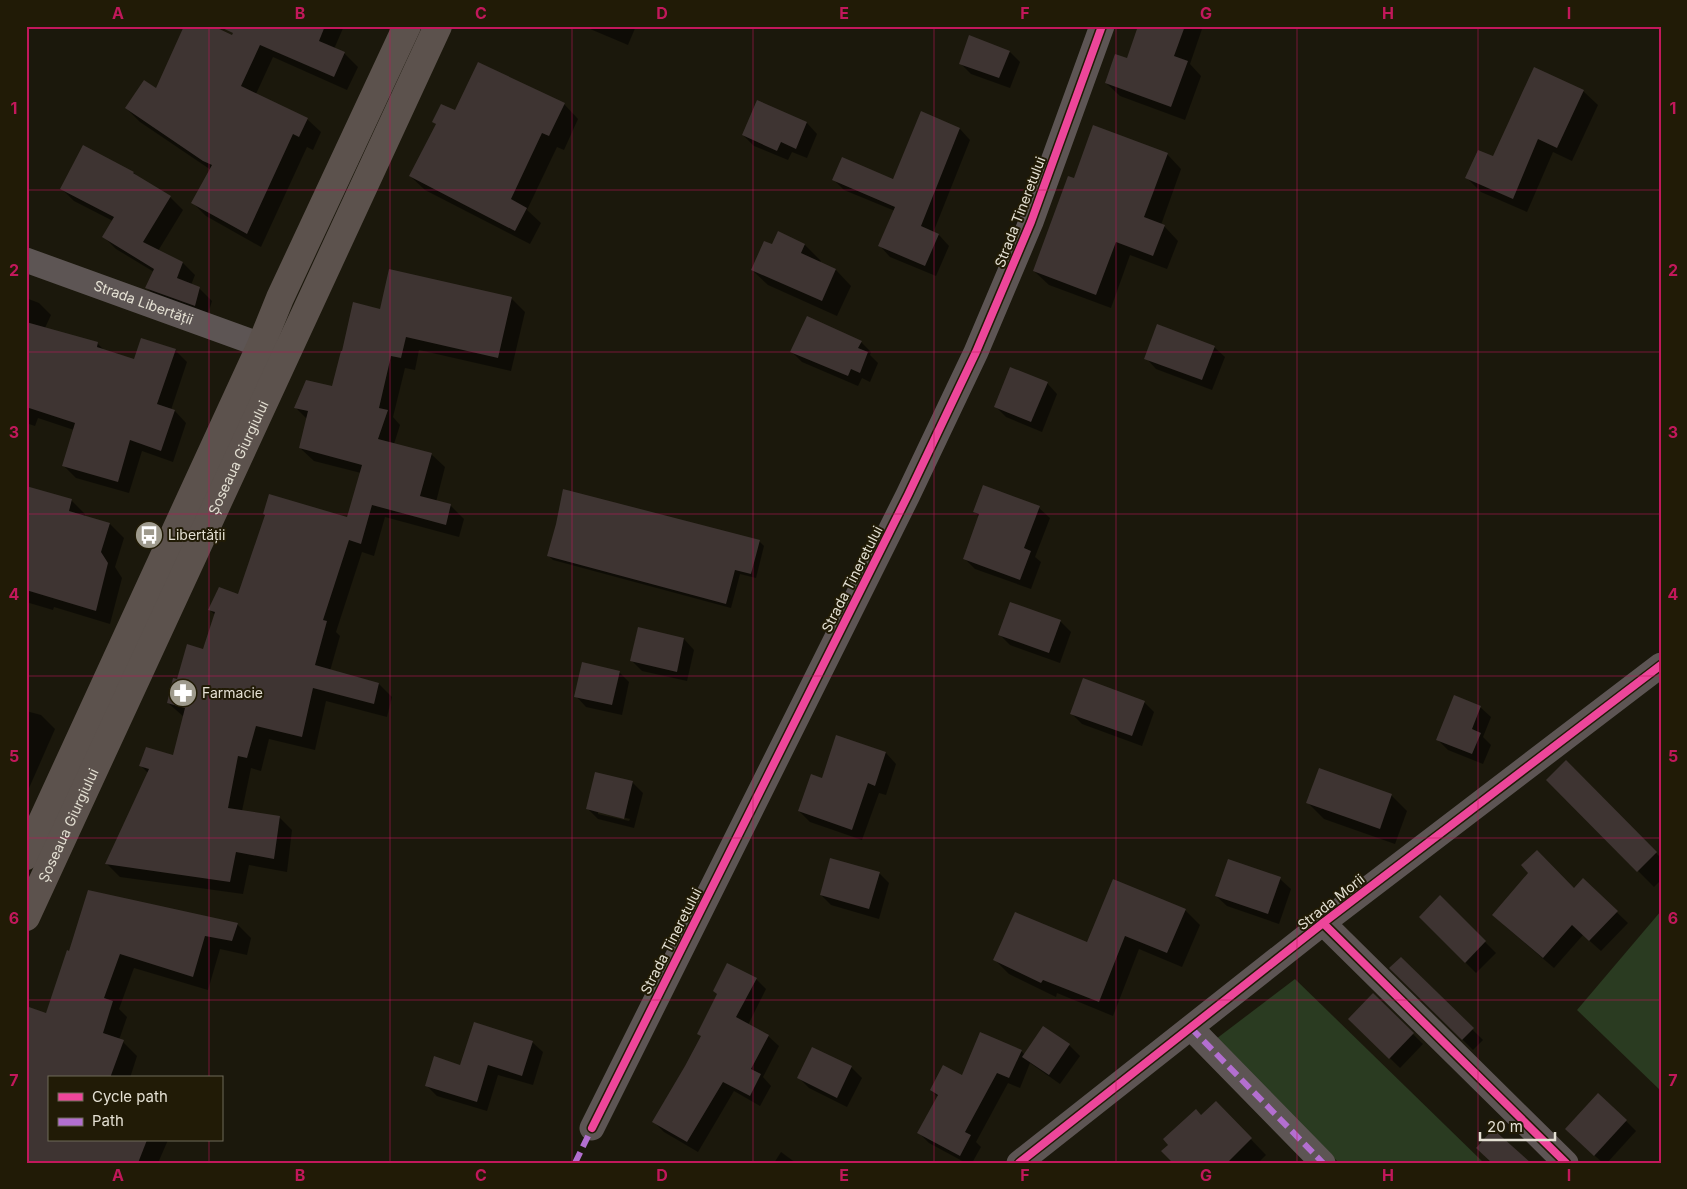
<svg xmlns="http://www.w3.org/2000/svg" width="1687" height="1189" viewBox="0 0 1687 1189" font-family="Inter,sans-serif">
  <rect width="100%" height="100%" fill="#1b180c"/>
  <!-- green -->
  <g fill="#2a3b21">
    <path d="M 1661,911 L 1661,1091 L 1577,1010 Z"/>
    <path d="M 1295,979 L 1484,1163 L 1339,1163 L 1216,1039 Z"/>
  </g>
  <!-- shadow -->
  <g fill="#0007" fill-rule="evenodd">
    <path d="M 238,26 L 344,26 L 334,49 L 344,53 L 358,67 L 347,90 L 273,57 L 256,94 L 307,119 L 321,132 L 313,150 L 307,147 L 261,247 L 206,216 L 193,203 L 211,170 L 140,122 L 126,108 L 157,90 L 233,37 Z"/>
    <path d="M 583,26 L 636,26 L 628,45 Z"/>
    <path d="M 1137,26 L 1203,26 L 1190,64 L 1201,76 L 1185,120 L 1120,96 L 1106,83 L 1127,60 L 1139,29 Z"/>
    <path d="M 1010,52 L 1020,62 L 1010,88 L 971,74 L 961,64 Z"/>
    <path d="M 1583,91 L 1598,105 L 1572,161 L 1553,152 L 1527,212 L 1481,192 L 1467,178 Z"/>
    <path d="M 758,102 L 807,123 L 817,134 L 807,158 L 792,152 L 788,160 L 754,146 L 743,135 Z"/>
    <path d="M 564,104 L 578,119 L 564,150 L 557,147 L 527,210 L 541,223 L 530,244 L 425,190 L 410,176 L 437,125 L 434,122 L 456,112 Z"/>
    <path d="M 921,113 L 960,129 L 970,140 L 933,233 L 939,235 L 949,246 L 936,276 L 890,257 L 880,246 L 895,211 L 844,190 L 834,180 L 893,180 Z"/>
    <path d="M 84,146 L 134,173 L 139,178 L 170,197 L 183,210 L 158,251 L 183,263 L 195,275 L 191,285 L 199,288 L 212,301 L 207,317 L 159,300 L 147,288 L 154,272 L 116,249 L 103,236 L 113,221 L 74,201 L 62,189 Z"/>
    <path d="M 1167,154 L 1181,169 L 1161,225 L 1164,226 L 1178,241 L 1167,269 L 1130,255 L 1111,308 L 1049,285 L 1034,271 L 1074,180 Z"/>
    <path d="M 778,233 L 805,245 L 821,261 L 819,263 L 836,270 L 851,286 L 837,316 L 768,285 L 752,270 L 773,246 Z"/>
    <path d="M 26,298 L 39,303 L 51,315 L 45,328 L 98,344 L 105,351 L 135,361 L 175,350 L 187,362 L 171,410 L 175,411 L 186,423 L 173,462 L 142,451 L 129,493 L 76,478 L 64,466 L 74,430 L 38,418 L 35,426 L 26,423 Z"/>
    <path d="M 511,298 L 525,312 L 511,371 L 419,350 L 415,370 L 405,368 L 393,417 L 400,425 L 394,444 L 431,454 L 445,467 L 436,502 L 451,506 L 464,519 L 459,537 L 385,517 L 374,556 L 362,552 L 336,632 L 340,636 L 330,671 L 379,684 L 392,697 L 387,717 L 326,701 L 315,750 L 269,739 L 261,771 L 251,768 L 242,811 L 279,817 L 292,830 L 287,872 L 249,865 L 243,894 L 120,877 L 107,864 L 148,773 L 140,765 L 174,757 L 184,717 L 168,703 L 177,680 L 204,650 L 215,615 L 210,610 L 239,596 L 348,519 L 361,473 L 314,461 L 300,448 L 308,420 L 295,407 L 333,388 L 381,310 Z"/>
    <path d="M 861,342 L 871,352 L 870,355 L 878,363 L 870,382 L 862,378 L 858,386 L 802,362 L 792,352 Z"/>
    <path d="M 1214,347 L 1225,357 L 1212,390 L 1156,369 L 1146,358 Z"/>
    <path d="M 1047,383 L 1057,394 L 1042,432 L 1006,417 L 995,406 Z"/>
    <path d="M 26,487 L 71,500 L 85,514 L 85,517 L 110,524 L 124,538 L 115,567 L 122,578 L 110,624 L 54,607 L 53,610 L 26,602 Z"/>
    <path d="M 1039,508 L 1050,518 L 1035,557 L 1041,562 L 1031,589 L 975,569 L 964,558 L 979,517 L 975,512 Z"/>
    <path d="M 759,541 L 764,546 L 756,578 L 740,574 L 731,608 L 553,560 L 548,555 Z"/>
    <path d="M 1060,621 L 1071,632 L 1060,663 L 1010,645 L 1000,635 Z"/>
    <path d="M 639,629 L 684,639 L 694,650 L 687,681 L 642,671 L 632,661 Z"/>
    <path d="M 619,672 L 629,682 L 622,715 L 586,707 L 576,696 Z"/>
    <path d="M 1144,702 L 1154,712 L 1142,746 L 1082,724 L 1072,714 Z"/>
    <path d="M 1480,707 L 1491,717 L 1483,737 L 1491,745 L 1483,764 L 1448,750 L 1438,740 Z"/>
    <path d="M 26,711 L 41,715 L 55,729 L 26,795 Z"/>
    <path d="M 837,737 L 886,753 L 896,764 L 886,795 L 879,793 L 862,840 L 810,822 L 799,811 L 823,779 Z"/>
    <path d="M 1566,762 L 1661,858 L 1661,880 L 1654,887 L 1548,780 Z"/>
    <path d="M 632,782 L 643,793 L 634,828 L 598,819 L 588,809 ZM 598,811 L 630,819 L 629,821 L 598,814 Z"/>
    <path d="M 1391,795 L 1407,811 L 1395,844 L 1324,819 L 1308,803 Z"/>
    <path d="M 879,873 L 889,883 L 879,919 L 831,905 L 821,895 Z"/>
    <path d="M 1280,879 L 1291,889 L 1279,924 L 1227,906 L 1216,896 Z"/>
    <path d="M 1583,880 L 1628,923 L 1601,951 L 1583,935 L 1554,968 L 1504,925 L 1574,890 Z"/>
    <path d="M 1440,897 L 1496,953 L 1476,973 L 1420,917 Z"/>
    <path d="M 1185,910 L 1200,925 L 1182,967 L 1139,949 L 1113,1016 L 1057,993 L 1056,997 L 1009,974 L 995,960 L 1088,943 Z"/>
    <path d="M 237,924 L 251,938 L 247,955 L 220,949 L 208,990 L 134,968 L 119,1009 L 127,1017 L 119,1040 L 123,1042 L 137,1056 L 130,1078 L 49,1078 L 49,1140 L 168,1140 L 158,1163 L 26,1163 L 46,1014 L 68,952 Z"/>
    <path d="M 1401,959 L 1483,1040 L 1473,1050 L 1391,968 Z"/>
    <path d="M 756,979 L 766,989 L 748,1025 L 768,1036 L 779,1046 L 763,1077 L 771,1086 L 760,1106 L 734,1091 L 698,1152 L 664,1132 L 654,1122 L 702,1037 L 718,995 L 714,991 Z"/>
    <path d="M 1373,995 L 1423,1044 L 1400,1068 L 1350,1019 Z"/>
    <path d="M 1043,1028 L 1069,1045 L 1080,1056 L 1060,1084 L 1030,1063 L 1020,1088 L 1008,1083 L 976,1142 L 981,1147 L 972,1163 L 966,1163 L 929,1143 L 918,1132 L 938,1097 L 931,1090 L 1021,1051 L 1025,1055 Z"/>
    <path d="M 532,1042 L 543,1052 L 533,1085 L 498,1075 L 487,1111 L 437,1096 L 427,1086 L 461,1066 Z"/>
    <path d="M 851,1067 L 862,1078 L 847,1107 L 809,1088 L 799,1078 Z"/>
    <path d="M 1216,1103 L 1266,1155 L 1258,1163 L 1175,1163 L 1201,1116 Z"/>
    <path d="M 1626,1121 L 1636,1131 L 1607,1163 L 1603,1163 L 1577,1140 Z"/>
    <path d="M 781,1152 L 796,1163 L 774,1163 Z"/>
  </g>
  <!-- building -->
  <g fill="#3e3432">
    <path d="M 184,26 L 213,26 L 232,35 L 233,33 L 218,26 L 325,26 L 319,41 L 345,52 L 334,77 L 260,45 L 241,86 L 308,118 L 299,137 L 293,134 L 247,234 L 191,203 L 212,165 L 203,161 L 125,108 L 144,80 L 156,88 Z"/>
    <path d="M 1138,26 L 1185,26 L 1174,56 L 1188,61 L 1171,107 L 1105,83 L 1115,54 L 1127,58 Z"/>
    <path d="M 969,35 L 1010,51 L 999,78 L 959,64 Z"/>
    <path d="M 478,62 L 565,103 L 549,136 L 542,133 L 511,199 L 527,208 L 515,231 L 409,176 L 436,124 L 432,122 L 441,104 L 455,110 Z"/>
    <path d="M 1534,67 L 1584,90 L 1557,148 L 1538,139 L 1513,199 L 1465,178 L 1478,150 L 1493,156 Z"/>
    <path d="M 757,100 L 807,122 L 796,149 L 781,142 L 777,151 L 742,135 Z"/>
    <path d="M 921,111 L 960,128 L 921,226 L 939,234 L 925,266 L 878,246 L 895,207 L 832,180 L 842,157 L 893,179 Z"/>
    <path d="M 1093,125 L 1168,153 L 1144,217 L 1165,225 L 1153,256 L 1116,242 L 1096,295 L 1033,271 L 1068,176 L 1074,178 Z"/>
    <path d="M 83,145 L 134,172 L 133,173 L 171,196 L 143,242 L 183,262 L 177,278 L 200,287 L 195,306 L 145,288 L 154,269 L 102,237 L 114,217 L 60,189 Z"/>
    <path d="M 778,231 L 805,244 L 801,253 L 836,269 L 822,301 L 751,270 L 764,241 L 772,244 Z"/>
    <path d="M 389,269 L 512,297 L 498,358 L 406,337 L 401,358 L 391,356 L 379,408 L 388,410 L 378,439 L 432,453 L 420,496 L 451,504 L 446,525 L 372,505 L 361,544 L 349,540 L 323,620 L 327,621 L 315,665 L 379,683 L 374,704 L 313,688 L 302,737 L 256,726 L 247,758 L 238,756 L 228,808 L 280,816 L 274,859 L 236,852 L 230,882 L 105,864 L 149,769 L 139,766 L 146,747 L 173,755 L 185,708 L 167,703 L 173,678 L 177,679 L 187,644 L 203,649 L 215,612 L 208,610 L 219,587 L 238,594 L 265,515 L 263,514 L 269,494 L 347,517 L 362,465 L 299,448 L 308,411 L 294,408 L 306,380 L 332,386 L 341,351 L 342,351 L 353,302 L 380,309 Z"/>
    <path d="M 807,316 L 862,341 L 858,348 L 868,352 L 860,373 L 851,369 L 848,376 L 790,352 Z"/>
    <path d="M 26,322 L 98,342 L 97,347 L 134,359 L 141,338 L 176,349 L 157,404 L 175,410 L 161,451 L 130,440 L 118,482 L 62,466 L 75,423 L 26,407 Z"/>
    <path d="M 1157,324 L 1215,346 L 1202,380 L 1144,359 Z"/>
    <path d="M 1010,367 L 1048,382 L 1031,422 L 994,407 Z"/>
    <path d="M 983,485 L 1040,506 L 1024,548 L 1031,551 L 1020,580 L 963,559 L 979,514 L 973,512 Z"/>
    <path d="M 26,486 L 72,499 L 69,511 L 110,523 L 101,552 L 108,563 L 96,611 L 26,590 Z"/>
    <path d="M 563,489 L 760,540 L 751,574 L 735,570 L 726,604 L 547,556 L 556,524 Z"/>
    <path d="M 1010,602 L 1061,620 L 1049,653 L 998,635 Z"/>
    <path d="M 638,627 L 684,638 L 677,672 L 630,661 Z"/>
    <path d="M 582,662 L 620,671 L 612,705 L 574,697 Z"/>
    <path d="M 1083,678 L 1145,701 L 1132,736 L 1070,714 Z"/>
    <path d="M 1454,695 L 1481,706 L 1472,729 L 1481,733 L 1472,754 L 1436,740 Z"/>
    <path d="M 836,735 L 886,752 L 875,786 L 868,783 L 852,830 L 798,811 L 811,774 L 822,778 Z"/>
    <path d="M 1566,760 L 1657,852 L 1637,872 L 1546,780 Z"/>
    <path d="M 1319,768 L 1392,794 L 1380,829 L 1306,803 Z"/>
    <path d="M 595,772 L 633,781 L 624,819 L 586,809 Z"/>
    <path d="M 1537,850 L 1574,888 L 1583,878 L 1618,911 L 1589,941 L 1572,925 L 1543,958 L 1492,915 L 1528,873 L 1521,865 Z"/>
    <path d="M 830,858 L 880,872 L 869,909 L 820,895 Z"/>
    <path d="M 1228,859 L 1281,877 L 1268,914 L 1215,896 Z"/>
    <path d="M 1113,879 L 1186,909 L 1167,953 L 1125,936 L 1099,1002 L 1043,980 L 1041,983 L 993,960 L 1015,912 L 1087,942 Z"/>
    <path d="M 88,890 L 238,923 L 232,941 L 205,936 L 193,977 L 120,954 L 104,998 L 113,1001 L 103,1033 L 124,1040 L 110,1078 L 49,1078 L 49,1140 L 147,1140 L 138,1163 L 26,1163 L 26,1006 L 46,1013 L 67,950 L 69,951 Z"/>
    <path d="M 1440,895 L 1486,941 L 1465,963 L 1419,917 Z"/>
    <path d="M 1401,957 L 1474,1028 L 1462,1040 L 1389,968 Z"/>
    <path d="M 727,963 L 757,978 L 736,1017 L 769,1035 L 751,1069 L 761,1074 L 750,1096 L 723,1082 L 687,1142 L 652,1122 L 685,1066 L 701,1036 L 697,1034 L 717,994 L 713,991 Z"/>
    <path d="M 1373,993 L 1414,1033 L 1389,1059 L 1348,1019 Z"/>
    <path d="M 474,1022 L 533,1041 L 522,1076 L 488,1065 L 477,1102 L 425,1086 L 434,1056 L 460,1065 Z"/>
    <path d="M 1043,1026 L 1070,1044 L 1049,1075 L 1022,1057 Z"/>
    <path d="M 980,1032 L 1022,1050 L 1009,1078 L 997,1073 L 965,1132 L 971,1135 L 960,1156 L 917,1133 L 938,1095 L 930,1090 L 943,1065 L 962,1075 Z"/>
    <path d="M 812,1047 L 852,1066 L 837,1098 L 797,1078 Z"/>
    <path d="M 1598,1093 L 1627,1120 L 1594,1156 L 1565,1129 Z"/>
    <path d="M 1216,1101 L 1252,1138 L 1227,1163 L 1173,1163 L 1161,1151 L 1168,1145 L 1163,1139 L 1196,1109 L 1201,1115 Z"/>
    <path d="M 1493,1129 L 1531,1163 L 1492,1163 L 1476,1148 Z"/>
  </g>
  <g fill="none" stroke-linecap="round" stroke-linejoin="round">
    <!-- street -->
    <g stroke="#5d5554" stroke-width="25">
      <path id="s1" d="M 26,260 L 261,345"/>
      <path d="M 1323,923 L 1566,1163"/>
      <path d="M 1191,1028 L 1323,1163"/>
      <path d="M 592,1128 L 908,495 L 976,352 L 1031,222 L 1102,26"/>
      <path d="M 1019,1163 L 1323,923 L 1661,665"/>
    </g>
    <!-- highway -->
    <g stroke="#5c524d" stroke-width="28">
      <path d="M 26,856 L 261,345 L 280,298 L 407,26"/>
      <path id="s2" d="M 26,917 L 438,26"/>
    </g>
    <!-- quiet -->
    <g stroke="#b36fd0" stroke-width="6" stroke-dasharray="12 6" stroke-linecap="butt">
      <path d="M 1191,1028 L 1323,1163"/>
      <path d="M 575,1163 L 592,1128"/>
    </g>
    <defs>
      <g id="cycleway">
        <path d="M 1323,923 L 1566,1163"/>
        <path d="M 592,1128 L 908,495 L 976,352 L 1031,222 L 1102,26"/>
        <path d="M 1019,1163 L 1323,923 L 1661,665"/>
      </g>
    </defs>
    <!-- cycleway casing -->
    <use href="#cycleway" stroke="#211b06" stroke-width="11"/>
    <!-- cycleway -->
    <use href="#cycleway" stroke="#ed469a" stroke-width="8"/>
  </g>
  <!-- grid -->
  <path fill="none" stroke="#c2185b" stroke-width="1" stroke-opacity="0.55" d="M 209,26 L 209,1078M 390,26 L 390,1163M 572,26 L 572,1163M 753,26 L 753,1163M 934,26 L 934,1163M 1116,26 L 1116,1163M 1297,26 L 1297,1163M 1478,26 L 1478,1163M 26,190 L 1661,190M 26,352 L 1661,352M 26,514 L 1661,514M 26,676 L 1661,676M 26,838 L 1661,838M 26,1000 L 1661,1000M 209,1140 L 209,1163"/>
  <!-- icons -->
  <defs>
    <symbol id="bus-disc" viewBox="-11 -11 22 22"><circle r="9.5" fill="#9e9a8d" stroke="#211b06"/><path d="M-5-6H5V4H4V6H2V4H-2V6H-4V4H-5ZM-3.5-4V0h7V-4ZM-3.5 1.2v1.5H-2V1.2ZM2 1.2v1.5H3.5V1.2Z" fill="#fff"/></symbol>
    <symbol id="pharmacy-disc" viewBox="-11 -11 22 22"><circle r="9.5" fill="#9e9a8d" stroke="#211b06"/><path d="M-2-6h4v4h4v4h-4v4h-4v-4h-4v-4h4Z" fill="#fff"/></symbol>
  </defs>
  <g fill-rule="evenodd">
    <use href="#bus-disc" x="133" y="519" width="32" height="32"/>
    <use href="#pharmacy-disc" x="167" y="677" width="32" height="32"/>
  </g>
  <g text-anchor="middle" stroke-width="4" stroke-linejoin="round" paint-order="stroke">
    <!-- street labels -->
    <g font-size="14" fill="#e4e0d3" stroke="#211b06">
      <text transform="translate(1020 212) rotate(-69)" y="5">Strada Tineretului</text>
      <text dy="5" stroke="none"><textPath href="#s1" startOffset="125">Strada Libertății</textPath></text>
      <text dy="5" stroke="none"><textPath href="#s2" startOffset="506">Șoseaua Giurgiului</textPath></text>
      <text transform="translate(852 579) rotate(-63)" y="5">Strada Tineretului</text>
      <text dy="5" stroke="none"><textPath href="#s2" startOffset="101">Șoseaua Giurgiului</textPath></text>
      <text transform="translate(1331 902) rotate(-38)" y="5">Strada Morii</text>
      <text transform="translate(671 941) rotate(-63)" y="5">Strada Tineretului</text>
    </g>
    <!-- poi labels -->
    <g font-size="14" fill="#e4e0d3" stroke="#211b06" text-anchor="start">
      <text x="168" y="540">Libertății</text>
      <text x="202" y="698">Farmacie</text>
    </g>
  </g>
  <!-- border -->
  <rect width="1687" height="1189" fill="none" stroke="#211b06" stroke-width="55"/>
  <!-- legend -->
  <rect x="48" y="1076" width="175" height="65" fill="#211b06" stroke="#6f6a58"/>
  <rect x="58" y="1093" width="25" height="8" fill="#ed469a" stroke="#6f6a58"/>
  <text x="92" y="1102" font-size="15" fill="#e4e0d3">Cycle path</text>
  <rect x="58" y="1118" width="25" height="8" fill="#b36fd0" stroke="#6f6a58"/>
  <text x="92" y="1126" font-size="15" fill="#e4e0d3">Path</text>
  <!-- scale -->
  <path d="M1480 1132v8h75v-8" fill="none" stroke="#e4e0d3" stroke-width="2.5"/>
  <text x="1487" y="1132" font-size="15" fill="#e4e0d3" stroke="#211b06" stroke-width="4" paint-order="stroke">20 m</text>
  <rect x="28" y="28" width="1632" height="1134" fill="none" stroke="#c2185b" stroke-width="2"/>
  <g font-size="16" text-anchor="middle" font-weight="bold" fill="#c2185b">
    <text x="118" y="19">A</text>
    <text x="300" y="19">B</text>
    <text x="481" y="19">C</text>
    <text x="662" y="19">D</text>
    <text x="844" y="19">E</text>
    <text x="1025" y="19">F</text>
    <text x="1206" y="19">G</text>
    <text x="1388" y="19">H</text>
    <text x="1569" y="19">I</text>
    <text x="14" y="114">1</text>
    <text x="1673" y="114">1</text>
    <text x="14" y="276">2</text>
    <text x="1673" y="276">2</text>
    <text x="14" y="438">3</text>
    <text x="1673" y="438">3</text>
    <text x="14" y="600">4</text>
    <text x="1673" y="600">4</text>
    <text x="14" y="762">5</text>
    <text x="1673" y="762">5</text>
    <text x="14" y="924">6</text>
    <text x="1673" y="924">6</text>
    <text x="14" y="1086">7</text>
    <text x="1673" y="1086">7</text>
    <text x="118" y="1181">A</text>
    <text x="300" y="1181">B</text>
    <text x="481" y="1181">C</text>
    <text x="662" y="1181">D</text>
    <text x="844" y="1181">E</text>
    <text x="1025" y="1181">F</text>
    <text x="1206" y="1181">G</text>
    <text x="1388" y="1181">H</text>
    <text x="1569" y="1181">I</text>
  </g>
</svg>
